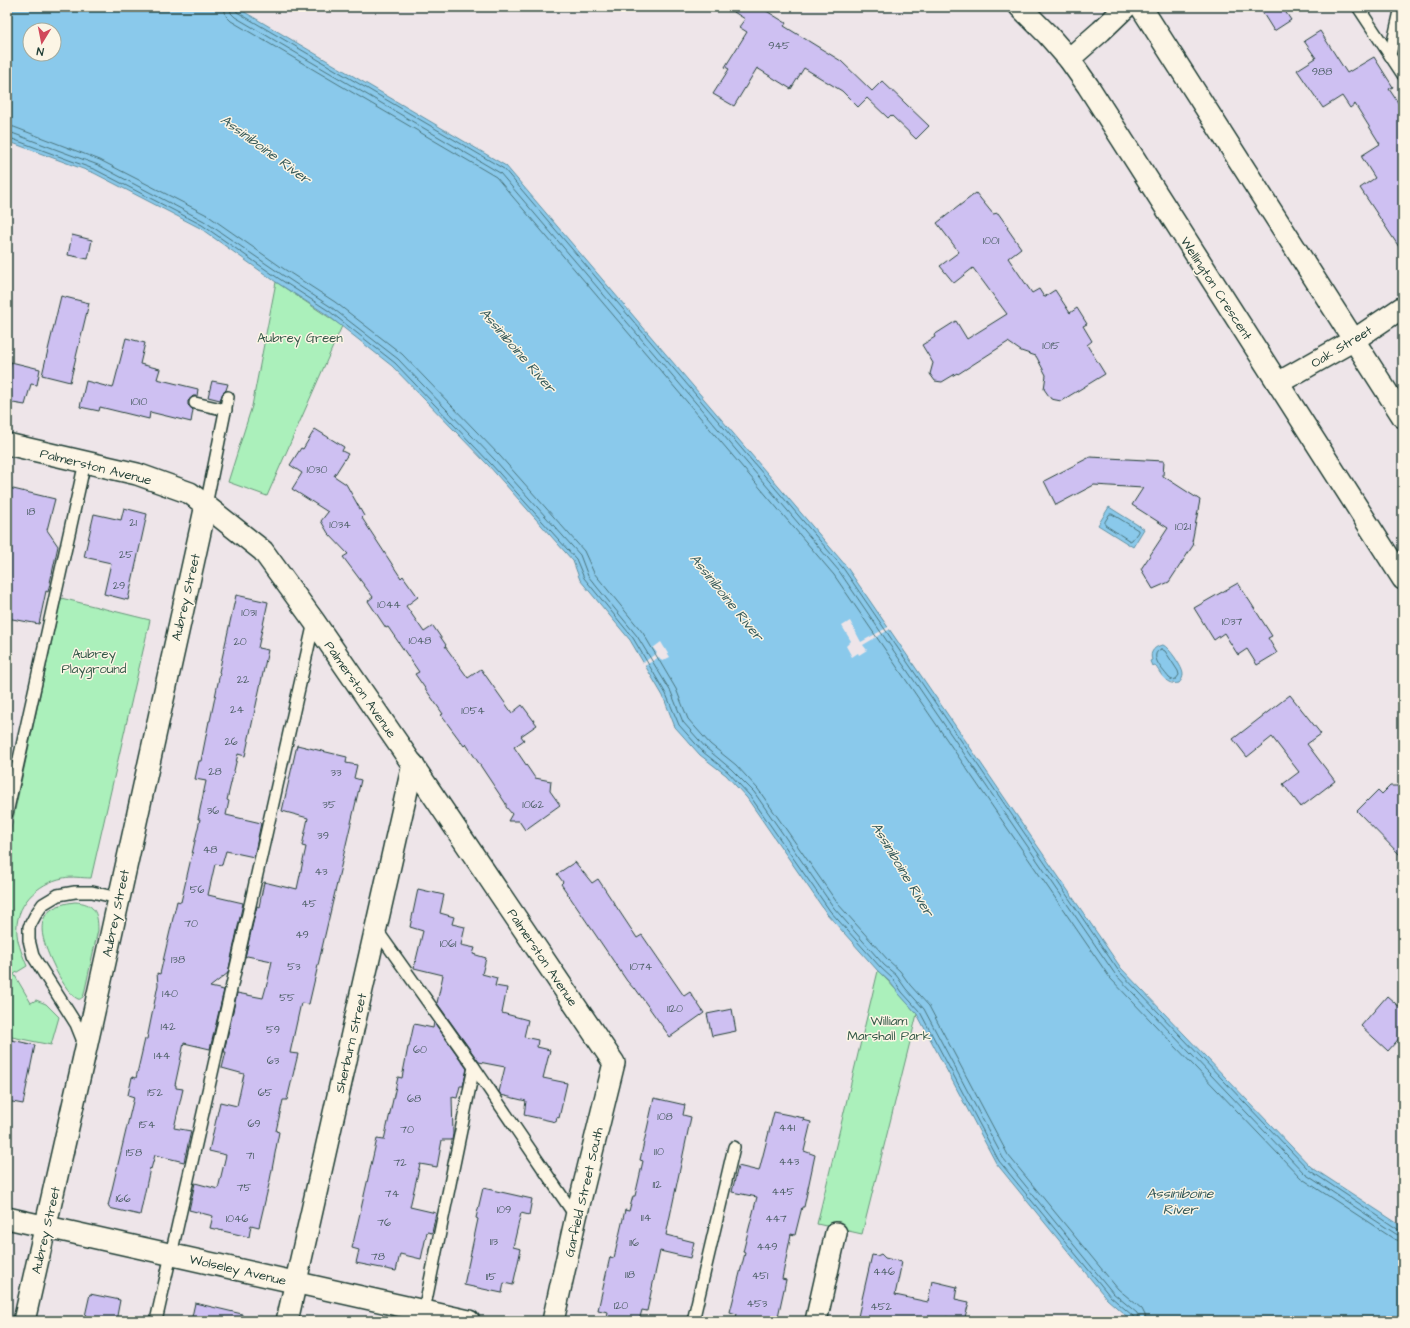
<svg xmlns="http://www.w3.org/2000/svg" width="1410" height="1328" viewBox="0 0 1410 1328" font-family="'Architects Daughter',sans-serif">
  <rect width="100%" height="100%" fill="#eee5e9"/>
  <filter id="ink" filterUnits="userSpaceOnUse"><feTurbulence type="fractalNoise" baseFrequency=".025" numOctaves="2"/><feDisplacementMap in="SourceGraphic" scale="8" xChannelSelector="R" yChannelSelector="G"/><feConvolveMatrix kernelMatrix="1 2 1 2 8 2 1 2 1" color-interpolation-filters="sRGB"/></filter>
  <g filter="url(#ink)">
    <!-- green -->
    <g fill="#abf0bb" stroke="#659678">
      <path d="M 276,282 L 342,326 L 267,496 L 228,482 L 252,406 Z"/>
      <path d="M 61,598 L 150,620 L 91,878 C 82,878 72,876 63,878 C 37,883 14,906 17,934 C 18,945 23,956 27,966 L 14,974 L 31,1003 L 36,1000 L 46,1004 L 59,1017 L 51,1045 L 7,1036 L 7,847 Z"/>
      <path d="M 75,902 C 94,903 98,912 98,930 L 84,994 L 83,997 C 81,998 80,1000 78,999 C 70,996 57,974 54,966 C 39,935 31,907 75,902 Z"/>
      <path d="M 878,971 C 892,984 904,1000 917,1014 L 862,1234 L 817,1224 Z"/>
    </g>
    <!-- water -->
    <g fill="#8ac9eb" stroke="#5f91a2" fill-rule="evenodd">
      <path d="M 7,7 L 236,7 L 506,166 L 846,566 L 1121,968 L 1311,1167 L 1403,1227 L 1403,1321 L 1132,1321 L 1107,1299 L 996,1163 L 917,1014 L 899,994 L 890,982 L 878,971 L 827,914 L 747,798 L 726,775 L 700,755 L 675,727 L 663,696 L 630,640 L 580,580 L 573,561 L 489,466 L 392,366 L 326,314 L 276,282 L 200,228 L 94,173 L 7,141 ZM 30,30 L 54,30 L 54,54 L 30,54 Z"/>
      <path d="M 1109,507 L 1144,529 L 1133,547 L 1098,525 Z"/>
      <path d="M 1163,645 C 1169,647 1183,668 1183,674 C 1183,678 1181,681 1179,683 C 1166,686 1161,674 1155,665 L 1152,666 L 1150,661 L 1152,660 C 1149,652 1155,646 1163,645 Z"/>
    </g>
    <!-- pier -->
    <g fill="#eee5e9">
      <path d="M 850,621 L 861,642 L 890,626 L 892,628 L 863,645 L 867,650 L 859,655 L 858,653 L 852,657 L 846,646 L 851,641 L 842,626 Z"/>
      <path d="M 661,642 L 670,657 L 662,661 L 659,657 L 643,667 L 641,664 L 657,653 L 653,648 Z"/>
    </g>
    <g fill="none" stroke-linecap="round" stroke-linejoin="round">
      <!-- shore -->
      <g stroke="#4a757d" stroke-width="1">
        <path d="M 224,7 L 226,16 L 231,21 L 496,177 L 834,575 L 1110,978 L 1301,1178 L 1394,1239 L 1403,1242"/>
        <path d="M 230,7 L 231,13 L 235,17 L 500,173 L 839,571 L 1115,974 L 1305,1174 L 1396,1234 L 1403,1236"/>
        <path d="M 235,7 L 237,12 L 504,169 L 843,568 L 1118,970 L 1309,1170 L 1399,1230 L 1403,1230"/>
        <path d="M 7,126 L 14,127 L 100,160 L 207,215 L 284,269 L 335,302 L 402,354 L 500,456 L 584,551 L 594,573 L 643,633 L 676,689 L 688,719 L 710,744 L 736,765 L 758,789 L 838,904 L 888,960 L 900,971 L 910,985 L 929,1006 L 1008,1155 L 1118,1289 L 1142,1309 L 1145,1315 L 1146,1321"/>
        <path d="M 7,132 L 12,133 L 98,165 L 204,221 L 281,274 L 331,307 L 398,359 L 495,460 L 580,555 L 588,576 L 637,636 L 671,692 L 683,722 L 706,748 L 731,769 L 754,792 L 834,908 L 884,965 L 896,975 L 906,989 L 924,1009 L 1003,1158 L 1113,1293 L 1137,1313 L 1139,1321"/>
        <path d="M 7,137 L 96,170 L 202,225 L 278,278 L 329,311 L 395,363 L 491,464 L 576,559 L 584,578 L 633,638 L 666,694 L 679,725 L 703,752 L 728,772 L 750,796 L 830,911 L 881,968 L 893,979 L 902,992 L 920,1012 L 999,1161 L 1110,1296 L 1133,1316 L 1134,1321"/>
        <path d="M 1110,514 L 1112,514 L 1138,530 L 1138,532 L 1132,540 L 1130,541 L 1105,525 L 1105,522 Z"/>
        <path d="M 1161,649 L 1165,651 L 1178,671 L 1179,675 L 1176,679 L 1172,680 L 1169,678 C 1164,671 1147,655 1161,649 Z"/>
      </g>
    </g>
    <!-- building -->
    <g fill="#cec0f2" stroke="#1f3d34">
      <path d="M 726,7 L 760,7 L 786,23 L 784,26 L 841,61 L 872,91 L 882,81 L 929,126 L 916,139 L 891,115 L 888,118 L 867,98 L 858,107 L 842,91 L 804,68 L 791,89 L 757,68 L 734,106 L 713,94 L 729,69 L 725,67 L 747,32 L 739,27 L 745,19 Z"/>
      <path d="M 1259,7 L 1282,7 L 1291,20 L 1274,31 Z"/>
      <path d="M 1320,31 L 1347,73 L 1374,57 L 1393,87 L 1389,89 L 1403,110 L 1403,253 L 1360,188 L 1375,178 L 1361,156 L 1380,144 L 1355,104 L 1350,108 L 1342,96 L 1323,108 L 1297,70 L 1316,58 L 1304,41 Z"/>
      <path d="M 976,193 L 993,214 L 998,213 L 1008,227 L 1007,228 L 1021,248 L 1008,258 L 1032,293 L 1039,289 L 1044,297 L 1055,290 L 1070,313 L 1077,308 L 1087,324 L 1083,326 L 1092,341 L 1087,345 L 1105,374 L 1061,401 L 1051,399 L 1044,389 L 1046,375 L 1036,356 L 1021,351 L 1008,342 L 958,374 L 957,373 L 942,382 L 935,381 L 930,374 L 933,363 L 922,345 L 935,337 L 934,335 L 956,321 L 967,339 L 1007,314 L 973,268 L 954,283 L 940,266 L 959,252 L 937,223 Z"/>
      <path d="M 72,235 L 92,240 L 88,259 L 68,255 Z"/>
      <path d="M 61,296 L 89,303 L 70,382 L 42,375 Z"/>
      <path d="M 126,338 L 145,343 L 140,364 L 160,369 L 157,379 L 198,389 L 197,396 L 193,396 L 188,401 L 188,405 L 193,410 L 191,422 L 150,412 L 149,419 L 100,407 L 99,411 L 80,407 L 86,381 L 113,388 Z"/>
      <path d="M 11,362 L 40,369 L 37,385 L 31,384 L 25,405 L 7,402 L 7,380 Z"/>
      <path d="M 212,381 L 228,384 L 226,390 L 223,393 L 220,400 L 208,397 Z"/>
      <path d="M 315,429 L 344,447 L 342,451 L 348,454 L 334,476 L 346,484 L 364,516 L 362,518 L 401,578 L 403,576 L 418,597 L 406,606 L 424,632 L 433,626 L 446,645 L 445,646 L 468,678 L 481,669 L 512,713 L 522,705 L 537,725 L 521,736 L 524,740 L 514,747 L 535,778 L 551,781 L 550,791 L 560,805 L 525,830 L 519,821 L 508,821 L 512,814 L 506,807 L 506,804 L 466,744 L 464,746 L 441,715 L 443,714 L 415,674 L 419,672 L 388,627 L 386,628 L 368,601 L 373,597 L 343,557 L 348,554 L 328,533 L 321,521 L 328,512 L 292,489 L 302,473 L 290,465 L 301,448 L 303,449 Z"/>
      <path d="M 1090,457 L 1164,461 L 1163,476 L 1200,500 L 1192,542 L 1194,544 L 1169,582 L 1153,589 L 1141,569 L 1168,528 L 1132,505 L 1143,488 L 1094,485 L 1056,505 L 1044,481 Z"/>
      <path d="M 9,488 L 55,499 L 47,530 L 58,546 L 48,592 L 46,591 L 39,624 L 7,618 L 7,498 Z"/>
      <path d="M 124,508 L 147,514 L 128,600 L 104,594 L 111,563 L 84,557 L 94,514 L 121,520 Z"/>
      <path d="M 1238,583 L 1272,636 L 1268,638 L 1277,653 L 1257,665 L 1247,649 L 1238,655 L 1224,633 L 1214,640 L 1194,608 Z"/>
      <path d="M 236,595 L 268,602 L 258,648 L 268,650 L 245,756 L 238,754 L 227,800 L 229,801 L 226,815 L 261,823 L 254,857 L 226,851 L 222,865 L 215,864 L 208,895 L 243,903 L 228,973 L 210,987 L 224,990 L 210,1049 L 184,1043 L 175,1085 L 176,1085 L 176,1088 L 183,1089 L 174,1128 L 191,1131 L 184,1162 L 155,1155 L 151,1169 L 150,1168 L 140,1215 L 109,1208 L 109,1206 L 108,1206 L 134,1097 L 128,1095 L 132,1077 L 136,1078 L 145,1039 L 147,1039 L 158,985 L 157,973 L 160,974 L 177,901 L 181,902 L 200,819 L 198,819 L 206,781 L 195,779 L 199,761 L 201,761 L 209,721 L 210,721 L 220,673 L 219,672 Z"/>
      <path d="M 1290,695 L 1321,734 L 1307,744 L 1335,781 L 1301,807 L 1283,784 L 1299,772 L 1272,737 L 1247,757 L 1233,739 Z"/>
      <path d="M 297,745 L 347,757 L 346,763 L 357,765 L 354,778 L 361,780 L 309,1004 L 301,1003 L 290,1053 L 298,1054 L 287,1100 L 283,1100 L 276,1131 L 279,1132 L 270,1180 L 259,1227 L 251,1225 L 249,1237 L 210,1228 L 213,1216 L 189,1210 L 195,1183 L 218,1189 L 226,1155 L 209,1151 L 220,1102 L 237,1106 L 244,1074 L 222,1068 L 226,1052 L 224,1052 L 237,993 L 263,998 L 268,980 L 272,961 L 247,956 L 245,957 L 257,906 L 259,907 L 264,882 L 289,888 L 289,887 L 297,889 L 306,847 L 302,846 L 308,818 L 282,811 Z"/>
      <path d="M 1390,786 L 1403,786 L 1403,858 L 1357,811 L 1378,790 L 1382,794 Z"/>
      <path d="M 575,862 L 592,883 L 598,879 L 637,938 L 642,935 L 684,996 L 690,992 L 704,1013 L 670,1037 L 635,988 L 634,989 L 627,981 L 561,884 L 563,882 L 557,874 Z"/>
      <path d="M 418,889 L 444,895 L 440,913 L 454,917 L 452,924 L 465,927 L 461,945 L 475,948 L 473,954 L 486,958 L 482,974 L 497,978 L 495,986 L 507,988 L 502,1013 L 528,1020 L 524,1037 L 538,1040 L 537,1047 L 550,1050 L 543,1078 L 567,1083 L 559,1118 L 557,1117 L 556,1122 L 524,1115 L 526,1101 L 501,1095 L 499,1092 L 505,1067 L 479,1062 L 437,1003 L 443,975 L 414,968 L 423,931 L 410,927 Z"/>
      <path d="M 1387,996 L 1403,1010 L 1403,1034 L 1388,1051 L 1361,1026 Z"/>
      <path d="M 732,1009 L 736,1031 L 712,1036 L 707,1014 Z"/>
      <path d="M 434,1022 L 467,1069 L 463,1086 L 460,1086 L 457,1098 L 452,1097 L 453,1134 L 452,1140 L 442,1140 L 437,1167 L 420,1164 L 410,1207 L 436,1213 L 432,1233 L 427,1232 L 421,1259 L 400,1254 L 396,1271 L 356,1263 L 359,1250 L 352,1248 L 377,1139 L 384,1140 L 398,1077 L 402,1078 L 408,1047 L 409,1047 L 414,1024 L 433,1028 Z"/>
      <path d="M 7,1039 L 35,1045 L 23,1104 L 7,1101 Z"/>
      <path d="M 654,1098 L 685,1105 L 683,1115 L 691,1117 L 666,1235 L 694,1242 L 690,1258 L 660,1251 L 647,1311 L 642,1310 L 639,1321 L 606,1321 L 608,1312 L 598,1310 L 610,1257 L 614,1258 L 625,1210 L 629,1211 L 633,1196 L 635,1196 L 643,1161 L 640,1160 Z"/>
      <path d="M 774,1112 L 804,1118 L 803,1120 L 811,1122 L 804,1151 L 815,1155 L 804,1207 L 802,1207 L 795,1235 L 791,1234 L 782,1279 L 786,1280 L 777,1321 L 735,1321 L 737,1314 L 730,1312 L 745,1253 L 743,1252 L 747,1236 L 757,1197 L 732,1192 L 738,1166 L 759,1171 Z"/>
      <path d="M 483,1188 L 532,1199 L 529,1215 L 521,1213 L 513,1247 L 521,1249 L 513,1285 L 504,1283 L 502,1293 L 464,1285 L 478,1219 L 476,1218 Z"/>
      <path d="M 881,1254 L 885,1258 L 902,1262 L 895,1295 L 928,1302 L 932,1281 L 957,1287 L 955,1299 L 969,1302 L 964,1321 L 946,1317 L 945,1321 L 857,1321 L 872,1255 L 877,1256 Z"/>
      <path d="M 90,1294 L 120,1300 L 116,1321 L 106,1321 L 85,1316 Z"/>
      <path d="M 195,1303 L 242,1314 L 241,1321 L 191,1321 Z"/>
    </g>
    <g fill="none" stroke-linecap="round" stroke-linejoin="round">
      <defs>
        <g id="lane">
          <path d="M 1358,7 L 1403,75"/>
          <path d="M 1390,55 L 1401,7"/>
          <path d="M 195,403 L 226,410"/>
          <path d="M 206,505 L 228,397"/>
          <path d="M 7,813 L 85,462"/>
          <path d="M 376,929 L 474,1067 L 576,1217"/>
          <path d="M 83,1044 L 82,1039 L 76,1024 L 33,956 L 29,940 L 29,927 L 36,914 L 43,904 L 58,895 L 75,892 L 92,892 L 118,898"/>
          <path d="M 423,1315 L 474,1067"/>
          <path d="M 156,1321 L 314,622"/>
          <path d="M 693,1321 L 734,1147"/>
        </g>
        <g id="street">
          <path d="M 1020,7 L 1048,35 L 1069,59 L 1088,86 L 1403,579"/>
          <path d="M 1141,7 L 1403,417"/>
          <path d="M 1069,59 L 1101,31 L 1126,7"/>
          <path d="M 1278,383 L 1354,340 L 1403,307"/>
          <path d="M 7,444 L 137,474 L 190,493 L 263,551 L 314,621 L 406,755 L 614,1063 L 576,1217 L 553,1321"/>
          <path d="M 7,1218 L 469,1321"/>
          <path d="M 24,1321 L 84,1057 L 206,505"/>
          <path d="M 287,1321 L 413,764"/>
          <path d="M 816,1321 L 836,1233"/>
        </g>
      </defs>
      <!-- lane casing -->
      <use href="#lane" stroke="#1f3d34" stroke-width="14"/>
      <!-- street casing -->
      <use href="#street" stroke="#1f3d34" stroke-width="24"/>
      <!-- lane -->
      <use href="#lane" stroke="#fcf5e5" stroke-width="11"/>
      <!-- street -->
      <use href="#street" stroke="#fcf5e5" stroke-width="21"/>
    </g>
  </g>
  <g text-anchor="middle" stroke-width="3" stroke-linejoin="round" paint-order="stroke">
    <!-- number labels -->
    <g font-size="11" fill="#4b5e64">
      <text x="779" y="49">945</text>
      <text x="1322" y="75">988</text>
      <text x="991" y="244">1001</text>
      <text x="1051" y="349">1015</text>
      <text x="139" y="405">1010</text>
      <text x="317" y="473">1030</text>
      <text x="31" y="515">18</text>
      <text x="133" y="526">21</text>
      <text x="340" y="528">1034</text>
      <text x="1183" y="530">1021</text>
      <text x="126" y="558">25</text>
      <text x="119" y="589">29</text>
      <text x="389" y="608">1044</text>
      <text x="249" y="616">1031</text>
      <text x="1232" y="625">1037</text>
      <text x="420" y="644">1048</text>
      <text x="240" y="645">20</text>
      <text x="243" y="683">22</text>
      <text x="237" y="713">24</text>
      <text x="473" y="714">1054</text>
      <text x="231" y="745">26</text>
      <text x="215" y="775">28</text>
      <text x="336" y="776">33</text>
      <text x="329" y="808">35</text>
      <text x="533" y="808">1062</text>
      <text x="213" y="814">36</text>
      <text x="323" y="839">39</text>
      <text x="210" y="853">48</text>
      <text x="321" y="875">43</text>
      <text x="197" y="893">56</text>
      <text x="309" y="907">45</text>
      <text x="191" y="927">70</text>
      <text x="302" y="938">49</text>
      <text x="448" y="947">1061</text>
      <text x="178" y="963">138</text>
      <text x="294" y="970">53</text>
      <text x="641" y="970">1074</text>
      <text x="170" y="997">140</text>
      <text x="287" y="1001">55</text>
      <text x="675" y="1012">1120</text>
      <text x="168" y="1030">142</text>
      <text x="273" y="1033">59</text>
      <text x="420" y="1053">60</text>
      <text x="162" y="1059">144</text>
      <text x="273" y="1064">63</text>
      <text x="155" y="1096">152</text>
      <text x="265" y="1096">65</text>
      <text x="414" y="1102">68</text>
      <text x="665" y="1120">108</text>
      <text x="254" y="1127">69</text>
      <text x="147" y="1128">154</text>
      <text x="787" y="1131">441</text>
      <text x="407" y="1133">70</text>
      <text x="659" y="1155">110</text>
      <text x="134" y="1156">158</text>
      <text x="250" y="1159">71</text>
      <text x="789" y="1165">443</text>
      <text x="400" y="1166">72</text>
      <text x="657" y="1188">112</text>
      <text x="244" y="1191">75</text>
      <text x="783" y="1195">445</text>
      <text x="392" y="1197">74</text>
      <text x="123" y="1202">166</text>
      <text x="504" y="1213">109</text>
      <text x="646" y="1221">114</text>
      <text x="237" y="1222">1046</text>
      <text x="776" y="1222">447</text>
      <text x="384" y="1226">76</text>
      <text x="494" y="1245">113</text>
      <text x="634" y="1246">116</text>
      <text x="767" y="1250">449</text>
      <text x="378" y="1260">78</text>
      <text x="884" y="1275">446</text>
      <text x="630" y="1278">118</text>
      <text x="760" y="1279">451</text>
      <text x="491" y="1280">115</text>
      <text x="757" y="1307">453</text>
      <text x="621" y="1309">120</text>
      <text x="881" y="1310">452</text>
    </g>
    <!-- street labels -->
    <g font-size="13" fill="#1f3d34" stroke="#fcf5e5">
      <text transform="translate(1217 288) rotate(57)" y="5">Wellington Crescent</text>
      <text transform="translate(1341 346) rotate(-31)" y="5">Oak Street</text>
      <text transform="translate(96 466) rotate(14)" y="5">Palmerston Avenue</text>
      <text transform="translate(185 597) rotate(-77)" y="5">Aubrey Street</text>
      <text transform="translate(361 689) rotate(55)" y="5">Palmerston Avenue</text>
      <text transform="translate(115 913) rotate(-78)" y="5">Aubrey Street</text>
      <text transform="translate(543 957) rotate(56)" y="5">Palmerston Avenue</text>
      <text transform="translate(350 1043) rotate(-77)" y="5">Sherburn Street</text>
      <text transform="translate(583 1192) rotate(-77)" y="5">Garfield Street South</text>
      <text transform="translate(45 1230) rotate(-77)" y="5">Aubrey Street</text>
      <text transform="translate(238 1269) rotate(13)" y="5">Wolseley Avenue</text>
    </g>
    <!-- park labels -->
    <g font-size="13" fill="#345848" stroke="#fcf5e5">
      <text x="300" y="342">Aubrey Green</text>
      <text x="94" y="658">Aubrey<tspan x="94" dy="15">Playground</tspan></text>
      <text x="889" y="1025">William<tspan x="889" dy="15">Marshall Park</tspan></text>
    </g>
    <!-- water labels -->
    <g font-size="14" font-style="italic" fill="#345959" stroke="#fcf5e5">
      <text transform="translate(266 149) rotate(36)" y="5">Assiniboine River</text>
      <text transform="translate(518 350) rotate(49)" y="5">Assiniboine River</text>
      <text transform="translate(727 597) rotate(51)" y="5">Assiniboine River</text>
      <text transform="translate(903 869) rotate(59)" y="5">Assiniboine River</text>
      <text x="1180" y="1198">Assiniboine<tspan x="1180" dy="16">River</tspan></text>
    </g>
  </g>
  <!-- margin -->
  <rect width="1410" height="1328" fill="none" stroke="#fcf5e5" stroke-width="24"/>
  <rect x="12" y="12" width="1386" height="1304" fill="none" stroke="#1f3d34" stroke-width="1.5" filter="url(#ink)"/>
  <!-- north arrow -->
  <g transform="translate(42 42) rotate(190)"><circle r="19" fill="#fcf5e5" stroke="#a4ab9e"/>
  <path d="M0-3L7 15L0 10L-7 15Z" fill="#d1495b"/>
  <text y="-6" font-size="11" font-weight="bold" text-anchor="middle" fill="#1f3d34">N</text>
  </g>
</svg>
